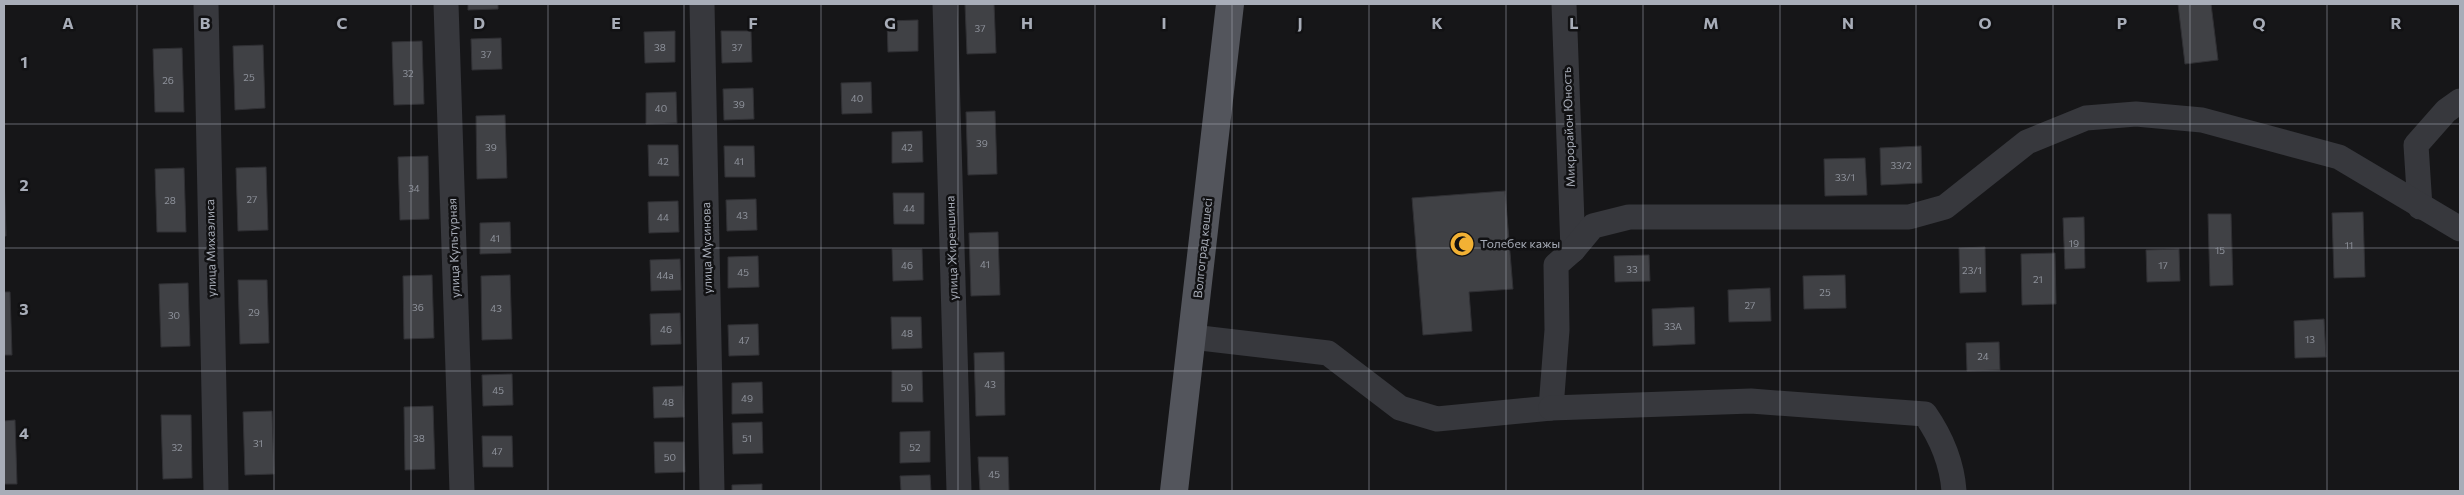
<svg xmlns="http://www.w3.org/2000/svg" width="2464" height="495" viewBox="0 0 2464 495" font-family="Commissioner,sans-serif">
  <rect width="100%" height="100%" fill="#161618"/>
  <!-- building -->
  <g fill="#404145" stroke="#303034">
    <path d="M 468,4 L 498,4 L 498,9 L 468,10 Z"/>
    <path d="M 965,4 L 994,4 L 996,53 L 967,54 Z"/>
    <path d="M 2178,4 L 2211,4 L 2218,60 L 2185,64 Z"/>
    <path d="M 918,20 L 918,51 L 888,52 L 887,21 Z"/>
    <path d="M 675,31 L 675,62 L 645,63 L 644,32 Z"/>
    <path d="M 721,31 L 751,31 L 752,62 L 722,63 Z"/>
    <path d="M 501,38 L 502,69 L 472,70 L 471,39 Z"/>
    <path d="M 422,41 L 424,104 L 394,105 L 392,42 Z"/>
    <path d="M 263,45 L 265,108 L 235,110 L 233,46 Z"/>
    <path d="M 182,48 L 184,112 L 155,112 L 153,49 Z"/>
    <path d="M 871,82 L 872,113 L 842,114 L 841,83 Z"/>
    <path d="M 753,88 L 754,119 L 724,120 L 723,89 Z"/>
    <path d="M 676,92 L 677,123 L 646,124 L 646,93 Z"/>
    <path d="M 995,111 L 997,174 L 968,175 L 966,112 Z"/>
    <path d="M 505,115 L 507,178 L 477,179 L 476,116 Z"/>
    <path d="M 922,131 L 923,162 L 892,163 L 892,132 Z"/>
    <path d="M 648,145 L 678,145 L 679,176 L 649,176 Z"/>
    <path d="M 724,146 L 754,146 L 755,177 L 725,177 Z"/>
    <path d="M 1921,146 L 1922,183 L 1881,185 L 1880,148 Z"/>
    <path d="M 428,156 L 429,219 L 400,220 L 398,157 Z"/>
    <path d="M 1865,158 L 1867,195 L 1825,196 L 1824,159 Z"/>
    <path d="M 266,167 L 268,230 L 238,231 L 236,168 Z"/>
    <path d="M 184,168 L 186,232 L 157,232 L 155,169 Z"/>
    <path d="M 4,172 L 6,236 L 4,236 Z"/>
    <path d="M 1505,191 L 1513,289 L 1469,292 L 1472,331 L 1423,335 L 1412,198 Z"/>
    <path d="M 893,193 L 924,193 L 924,224 L 894,224 Z"/>
    <path d="M 756,199 L 757,230 L 727,231 L 726,200 Z"/>
    <path d="M 678,201 L 679,232 L 649,233 L 648,202 Z"/>
    <path d="M 2363,212 L 2365,277 L 2334,278 L 2332,213 Z"/>
    <path d="M 2208,214 L 2231,214 L 2233,285 L 2210,286 Z"/>
    <path d="M 2084,217 L 2085,268 L 2065,269 L 2063,218 Z"/>
    <path d="M 510,222 L 511,253 L 480,254 L 480,223 Z"/>
    <path d="M 998,232 L 1000,295 L 971,296 L 969,233 Z"/>
    <path d="M 1985,247 L 1986,292 L 1960,293 L 1959,248 Z"/>
    <path d="M 892,249 L 922,249 L 923,280 L 893,281 Z"/>
    <path d="M 2179,249 L 2180,281 L 2147,282 L 2146,250 Z"/>
    <path d="M 2055,253 L 2056,304 L 2022,305 L 2021,254 Z"/>
    <path d="M 1649,255 L 1650,281 L 1615,282 L 1614,256 Z"/>
    <path d="M 758,256 L 759,287 L 728,288 L 728,257 Z"/>
    <path d="M 680,259 L 681,290 L 651,291 L 650,260 Z"/>
    <path d="M 432,275 L 434,338 L 404,339 L 403,276 Z"/>
    <path d="M 510,275 L 512,339 L 482,340 L 481,276 Z"/>
    <path d="M 1845,275 L 1846,308 L 1804,309 L 1803,276 Z"/>
    <path d="M 238,280 L 267,280 L 269,343 L 240,344 Z"/>
    <path d="M 188,283 L 190,346 L 161,347 L 159,284 Z"/>
    <path d="M 1770,288 L 1771,321 L 1729,322 L 1728,290 Z"/>
    <path d="M 4,292 L 10,292 L 12,355 L 4,355 Z"/>
    <path d="M 1694,307 L 1695,344 L 1653,346 L 1652,309 Z"/>
    <path d="M 680,313 L 681,344 L 651,345 L 650,314 Z"/>
    <path d="M 891,317 L 921,317 L 922,348 L 892,349 Z"/>
    <path d="M 2324,319 L 2326,357 L 2295,358 L 2294,321 Z"/>
    <path d="M 758,324 L 759,355 L 729,356 L 728,325 Z"/>
    <path d="M 1999,342 L 2000,370 L 1967,371 L 1966,343 Z"/>
    <path d="M 1004,352 L 1005,415 L 976,416 L 974,353 Z"/>
    <path d="M 892,371 L 922,371 L 923,402 L 892,402 Z"/>
    <path d="M 512,374 L 513,405 L 483,406 L 482,375 Z"/>
    <path d="M 762,382 L 763,413 L 732,414 L 732,383 Z"/>
    <path d="M 683,386 L 684,417 L 654,418 L 653,387 Z"/>
    <path d="M 433,406 L 435,469 L 405,470 L 404,407 Z"/>
    <path d="M 272,411 L 274,474 L 245,475 L 243,412 Z"/>
    <path d="M 161,415 L 191,415 L 192,478 L 163,479 Z"/>
    <path d="M 15,420 L 17,484 L 4,484 L 4,421 Z"/>
    <path d="M 762,422 L 763,453 L 733,454 L 732,423 Z"/>
    <path d="M 930,431 L 930,462 L 900,463 L 900,432 Z"/>
    <path d="M 482,436 L 512,436 L 513,467 L 483,467 Z"/>
    <path d="M 654,442 L 684,442 L 685,472 L 655,473 Z"/>
    <path d="M 978,457 L 1008,457 L 1009,491 L 980,491 Z"/>
    <path d="M 930,475 L 931,491 L 901,491 L 900,476 Z"/>
    <path d="M 762,484 L 762,491 L 732,491 L 732,485 Z"/>
  </g>
  <g fill="none" stroke-linecap="round" stroke-linejoin="round">
    <!-- minor -->
    <g stroke="#37383d" stroke-width="25">
      <path d="M 206,4 L 216,491"/>
      <path d="M 446,4 L 462,491"/>
      <path d="M 702,4 L 712,491"/>
      <path d="M 945,4 L 959,491"/>
      <path d="M 1564,4 L 1573,250"/>
      <path d="M 2420,207 L 2416,145 L 2446,111 L 2460,101"/>
      <path d="M 1192,337 L 1328,353 L 1400,408 L 1437,419 L 1551,408 L 1557,330 L 1556,265 L 1573,250 L 1593,226 L 1629,217 L 1909,217 L 1945,207 L 2027,142 L 2086,118 L 2136,114 L 2202,120 L 2339,157 L 2460,229"/>
      <path d="M 1551,408 L 1751,401 L 1925,414 C 1941,437 1952,463 1954,491"/>
    </g>
    <!-- major -->
    <path stroke="#53555c" stroke-width="28" d="M 1174,491 L 1230,4"/>
  </g>
  <!-- grid -->
  <path fill="none" stroke="#a8adb8" stroke-width="1" stroke-opacity="0.55" d="M 137,4 L 137,491M 274,4 L 274,491M 411,4 L 411,491M 548,4 L 548,491M 684,4 L 684,491M 821,4 L 821,491M 958,4 L 958,491M 1095,4 L 1095,491M 1232,4 L 1232,491M 1369,4 L 1369,491M 1506,4 L 1506,491M 1643,4 L 1643,491M 1780,4 L 1780,491M 1916,4 L 1916,491M 2053,4 L 2053,491M 2190,4 L 2190,491M 2327,4 L 2327,491M 4,124 L 2460,124M 4,248 L 2460,248M 4,371 L 2460,371"/>
  <!-- icons -->
  <defs>
    <symbol id="mosque-disc" viewBox="-11 -11 22 22"><circle r="9.5" fill="#f2b134" stroke="#111113"/><path d="M3.5-4.9A6 6 0 1 0 3.5 4.9A5 5 0 1 1 3.5-4.9Z" fill="#111"/></symbol>
  </defs>
  <g fill-rule="evenodd">
    <use href="#mosque-disc" x="1448" y="230" width="28" height="28"/>
  </g>
  <g text-anchor="middle" stroke-width="5" stroke-linejoin="round" paint-order="stroke">
    <!-- number labels -->
    <g font-size="10" fill="#8e929b">
      <text x="980" y="32">37</text>
      <text x="660" y="51">38</text>
      <text x="737" y="51">37</text>
      <text x="486" y="58">37</text>
      <text x="408" y="77">32</text>
      <text x="249" y="81">25</text>
      <text x="168" y="84">26</text>
      <text x="857" y="102">40</text>
      <text x="739" y="108">39</text>
      <text x="661" y="112">40</text>
      <text x="982" y="147">39</text>
      <text x="491" y="151">39</text>
      <text x="907" y="151">42</text>
      <text x="663" y="165">42</text>
      <text x="739" y="165">41</text>
      <text x="1901" y="169">33/2</text>
      <text x="1845" y="181">33/1</text>
      <text x="414" y="192">34</text>
      <text x="252" y="203">27</text>
      <text x="170" y="204">28</text>
      <text x="909" y="212">44</text>
      <text x="742" y="219">43</text>
      <text x="663" y="221">44</text>
      <text x="495" y="242">41</text>
      <text x="2074" y="247">19</text>
      <text x="2349" y="249">11</text>
      <text x="2220" y="254">15</text>
      <text x="985" y="268">41</text>
      <text x="907" y="269">46</text>
      <text x="2163" y="269">17</text>
      <text x="1632" y="273">33</text>
      <text x="1972" y="274">23/1</text>
      <text x="743" y="276">45</text>
      <text x="665" y="279">44а</text>
      <text x="2038" y="283">21</text>
      <text x="1825" y="296">25</text>
      <text x="1750" y="309">27</text>
      <text x="418" y="311">36</text>
      <text x="496" y="312">43</text>
      <text x="254" y="316">29</text>
      <text x="174" y="319">30</text>
      <text x="1673" y="330">33А</text>
      <text x="666" y="333">46</text>
      <text x="907" y="337">48</text>
      <text x="2310" y="343">13</text>
      <text x="744" y="344">47</text>
      <text x="1983" y="360">24</text>
      <text x="990" y="388">43</text>
      <text x="907" y="391">50</text>
      <text x="498" y="394">45</text>
      <text x="747" y="402">49</text>
      <text x="668" y="406">48</text>
      <text x="419" y="442">38</text>
      <text x="747" y="442">51</text>
      <text x="258" y="447">31</text>
      <text x="177" y="451">32</text>
      <text x="915" y="451">52</text>
      <text x="497" y="455">47</text>
      <text x="670" y="461">50</text>
      <text x="994" y="478">45</text>
    </g>
    <!-- street labels -->
    <g font-size="12" fill="#a8adb8" stroke="#111113">
      <text transform="translate(1569 127) rotate(-92)" y="4">Микрорайон Юность</text>
      <text transform="translate(211 248) rotate(-91)" y="4">улица Михаэлиса</text>
      <text transform="translate(454 248) rotate(-92)" y="4">улица Культурная</text>
      <text transform="translate(707 248) rotate(-91)" y="4">улица Мусинова</text>
      <text transform="translate(952 248) rotate(-92)" y="4">улица Жиреншина</text>
      <text transform="translate(1203 248) rotate(-84)" y="4">Волгоград көшесі</text>
    </g>
    <!-- poi labels -->
    <g font-size="12" fill="#a8adb8" stroke="#111113" text-anchor="start">
      <text x="1480" y="248">Толебек кажы</text>
    </g>
  </g>
  <g font-size="16" text-anchor="middle" font-weight="bold" fill="#a8adb8" stroke="#111113" stroke-width="5" stroke-linejoin="round" paint-order="stroke">
    <text x="68" y="29">A</text>
    <text x="205" y="29">B</text>
    <text x="342" y="29">C</text>
    <text x="479" y="29">D</text>
    <text x="616" y="29">E</text>
    <text x="753" y="29">F</text>
    <text x="890" y="29">G</text>
    <text x="1027" y="29">H</text>
    <text x="1164" y="29">I</text>
    <text x="1300" y="29">J</text>
    <text x="1437" y="29">K</text>
    <text x="1574" y="29">L</text>
    <text x="1711" y="29">M</text>
    <text x="1848" y="29">N</text>
    <text x="1985" y="29">O</text>
    <text x="2122" y="29">P</text>
    <text x="2259" y="29">Q</text>
    <text x="2396" y="29">R</text>
    <text x="24" y="68">1</text>
    <text x="24" y="191">2</text>
    <text x="24" y="315">3</text>
    <text x="24" y="439">4</text>
  </g>
  <!-- border -->
  <rect width="2464" height="495" fill="none" stroke="#a8adb8" stroke-width="10"/>
</svg>
